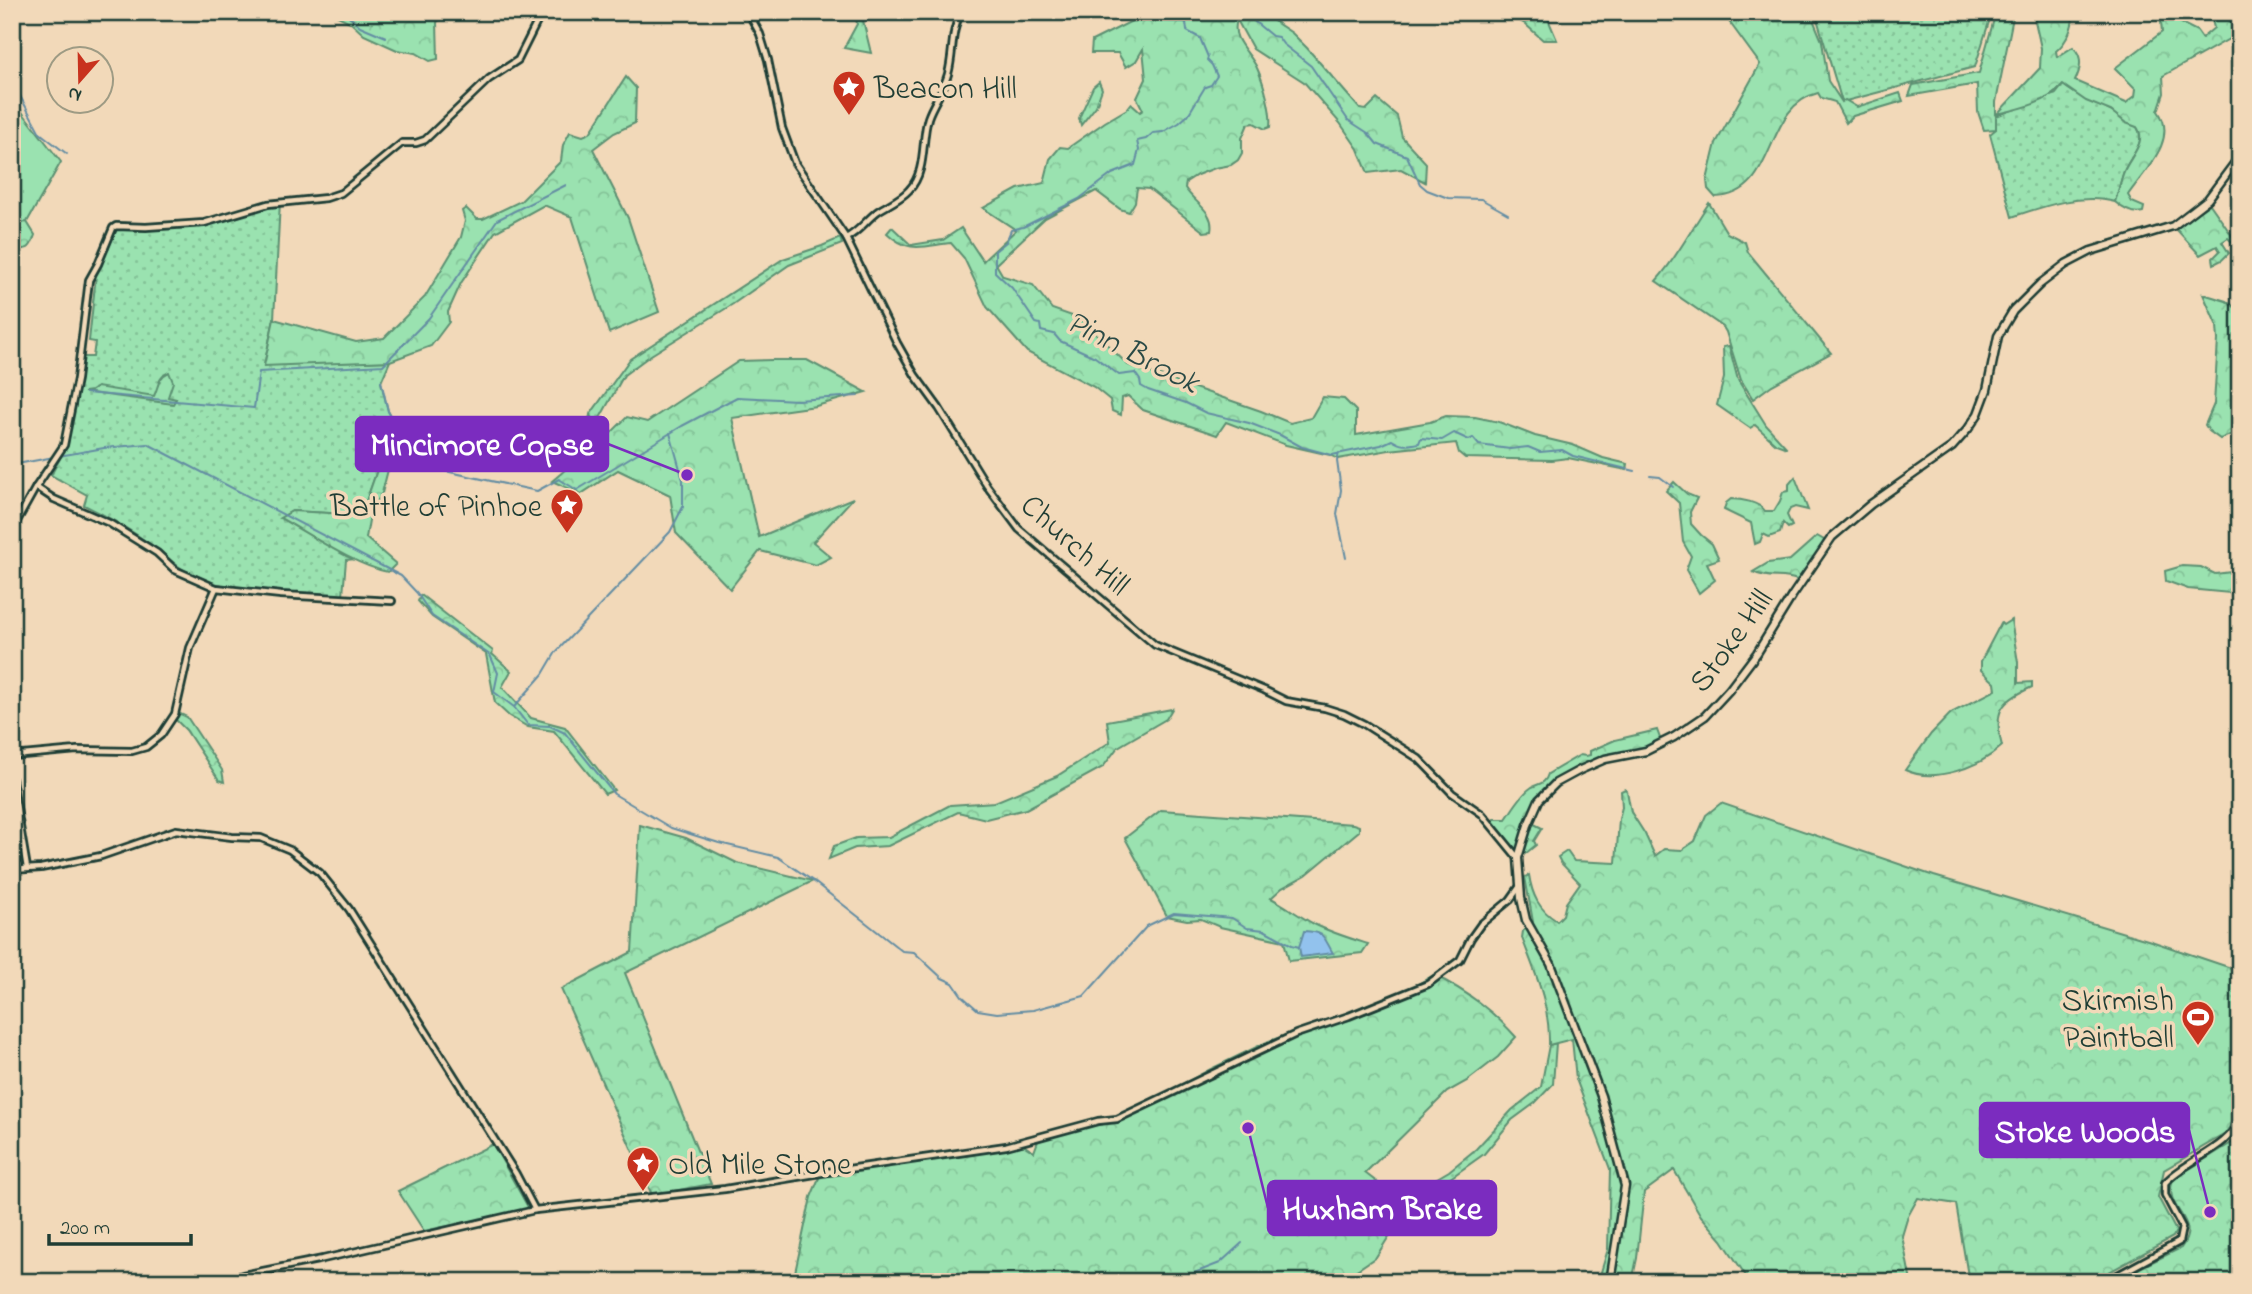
<svg xmlns="http://www.w3.org/2000/svg" width="2252" height="1294" viewBox="0 0 2252 1294" font-family="'Indie Flower',sans-serif">
  <defs>
    <pattern id="grass-dots" width="8" height="8" patternUnits="userSpaceOnUse" patternTransform="scale(1.75)"><rect width="8" height="8" fill="#9ae2b0"/><path d="M2 2h.1M6 6h.1" fill="none" stroke="#84c398" stroke-width="1.8" stroke-linecap="round"/></pattern>
    <pattern id="forest-crowns" width="20" height="18" patternUnits="userSpaceOnUse" patternTransform="scale(1.75)"><rect width="20" height="18" fill="#9ae2b0"/><path d="M2 6a3 3 0 1 1 6 0M12 15a3 3 0 1 1 6 0" fill="none" stroke="#84c398"/></pattern>
  </defs>
  <rect width="100%" height="100%" fill="#f2d9b9"/>
  <filter id="ink" filterUnits="userSpaceOnUse"><feTurbulence type="fractalNoise" baseFrequency=".0143" numOctaves="2"/><feDisplacementMap in="SourceGraphic" scale="14" xChannelSelector="R" yChannelSelector="G"/><feConvolveMatrix kernelMatrix="1 2 1 2 8 2 1 2 1" color-interpolation-filters="sRGB"/></filter>
  <g filter="url(#ink)">
    <!-- grass -->
    <g fill="url(#grass-dots)" stroke="#5c9072" stroke-width="2">
      <path d="M 1815,12 L 1992,12 L 1975,67 L 1842,102 Z"/>
      <path d="M 2063,85 C 2081,99 2089,100 2108,110 C 2120,115 2122,122 2137,127 C 2148,143 2128,158 2123,174 C 2120,183 2118,193 2115,202 C 2081,193 2044,206 2012,217 L 1990,134 L 1996,129 L 1996,116 L 2056,94 Z"/>
      <path d="M 280,201 L 274,319 L 264,365 L 390,361 L 381,382 L 388,411 L 402,437 L 387,442 L 364,507 L 348,514 L 292,511 L 281,518 L 355,559 L 346,560 L 343,595 C 295,593 232,596 189,573 C 176,567 166,555 154,547 C 132,531 109,517 84,505 L 87,495 L 51,475 L 68,444 L 82,357 L 93,357 L 95,342 L 89,341 L 96,275 L 90,272 L 113,224 L 117,222 C 146,225 177,226 205,220 C 230,215 254,203 280,201 Z"/>
      <path d="M 840,238 L 842,244 L 789,265 L 733,304 L 651,355 L 624,375 L 595,427 L 590,415 L 630,359 L 783,259 L 822,246 Z"/>
      <path d="M 1556,1043 L 1553,1084 L 1535,1103 L 1512,1120 L 1484,1154 L 1428,1194 L 1406,1216 L 1399,1209 L 1415,1191 L 1449,1171 L 1476,1149 L 1512,1110 L 1541,1087 L 1549,1045 Z"/>
    </g>
    <!-- forest -->
    <g fill="url(#forest-crowns)" stroke="#5c9072" stroke-width="2">
      <path d="M 330,12 L 444,12 L 444,16 L 437,22 L 438,59 L 430,61 L 416,53 L 397,50 L 364,35 L 350,22 Z"/>
      <path d="M 855,12 L 861,12 L 871,53 L 844,48 L 857,24 Z"/>
      <path d="M 1132,12 L 1260,12 L 1292,33 L 1307,48 L 1360,109 L 1366,110 L 1377,99 L 1397,116 L 1402,137 L 1426,163 L 1425,182 L 1401,169 L 1368,173 L 1358,149 L 1340,123 L 1304,82 L 1253,49 L 1237,20 C 1230,40 1250,52 1257,68 C 1264,83 1272,112 1270,127 L 1265,129 L 1254,123 L 1248,124 L 1242,138 L 1242,153 L 1238,160 L 1231,165 L 1215,168 L 1197,175 L 1186,182 L 1185,188 C 1194,203 1215,211 1211,231 L 1204,232 L 1149,189 L 1137,188 L 1135,202 L 1129,212 L 1120,209 L 1096,191 L 1045,218 L 996,264 L 1003,276 L 1033,285 L 1052,309 L 1081,319 L 1128,365 L 1261,411 L 1290,423 L 1311,418 L 1323,397 L 1344,399 L 1356,411 L 1356,435 L 1430,422 L 1446,416 L 1475,417 L 1499,422 L 1535,436 L 1573,445 L 1603,458 L 1628,464 L 1627,470 L 1568,458 L 1552,460 L 1465,458 L 1459,453 L 1456,443 L 1389,450 L 1338,459 L 1330,455 L 1286,445 L 1226,422 L 1217,435 L 1143,410 L 1128,396 L 1122,398 L 1121,415 L 1112,411 L 1110,400 L 1094,387 L 1027,352 L 987,307 L 964,258 L 951,243 C 923,246 909,254 887,233 L 892,227 L 911,245 L 943,240 L 961,228 L 983,261 L 1016,230 L 983,208 L 1018,189 L 1044,183 L 1050,159 L 1060,147 L 1068,148 L 1105,122 L 1127,109 L 1131,104 L 1140,112 L 1143,110 L 1137,98 L 1146,79 L 1143,49 L 1136,61 L 1126,67 L 1118,53 L 1091,53 L 1092,41 L 1134,20 Z"/>
      <path d="M 1513,12 L 1545,12 L 1557,40 L 1543,40 L 1525,24 L 1513,17 Z"/>
      <path d="M 1735,12 L 1810,12 L 1822,41 L 1828,81 L 1842,102 L 1845,100 L 1857,107 L 1900,93 L 1903,101 L 1853,116 L 1846,123 L 1835,102 L 1821,98 L 1818,93 C 1761,107 1780,195 1715,197 L 1708,189 L 1707,180 L 1716,143 L 1760,64 L 1725,16 Z"/>
      <path d="M 1996,12 L 2014,12 L 1996,102 L 1996,129 L 1984,130 L 1978,112 L 1977,84 L 1909,96 L 1913,85 L 1979,73 Z"/>
      <path d="M 2033,12 L 2073,12 C 2074,26 2067,42 2056,51 L 2057,57 L 2073,47 C 2084,57 2080,71 2075,81 L 2126,103 L 2135,96 L 2136,89 L 2115,68 L 2162,32 L 2160,12 L 2175,12 L 2175,20 L 2197,31 L 2202,38 L 2214,28 L 2210,12 L 2228,12 L 2236,35 L 2163,76 L 2164,93 L 2158,111 C 2179,140 2144,171 2128,195 L 2132,202 L 2144,207 L 2143,212 C 2133,215 2123,209 2115,202 C 2118,193 2120,183 2123,174 C 2128,158 2148,143 2137,127 L 2126,123 L 2111,111 L 2086,101 L 2063,85 C 2048,103 2019,109 1997,114 L 2040,68 L 2041,48 Z"/>
      <path d="M 626,77 L 636,88 L 635,123 L 614,133 L 593,149 L 628,218 L 659,312 L 609,333 L 572,217 L 544,205 L 495,232 L 461,283 L 448,312 L 449,322 L 431,346 L 390,361 L 264,366 L 274,319 L 356,342 L 384,338 L 425,297 L 461,237 L 465,221 L 462,211 L 466,208 L 477,219 L 483,219 L 521,201 L 561,161 L 563,145 L 570,132 L 583,136 L 590,133 Z"/>
      <path d="M 1099,82 L 1102,89 L 1096,106 L 1081,125 L 1079,118 L 1093,87 Z"/>
      <path d="M 1709,203 L 1727,233 L 1745,242 L 1748,252 L 1831,353 L 1772,385 L 1753,399 L 1741,380 L 1726,332 L 1723,327 L 1656,281 C 1677,258 1691,229 1709,203 Z"/>
      <path d="M 2210,204 L 2235,240 L 2232,242 L 2228,238 L 2222,242 L 2229,253 L 2222,260 L 2214,264 L 2213,258 L 2220,251 L 2217,246 L 2200,255 L 2175,228 Z"/>
      <path d="M 27,222 L 35,235 C 29,253 27,248 12,250 L 12,223 Z"/>
      <path d="M 2203,294 L 2226,301 L 2240,311 L 2240,431 L 2220,439 L 2209,431 L 2205,425 L 2214,404 L 2218,340 L 2217,326 Z"/>
      <path d="M 1729,346 L 1738,380 L 1766,425 L 1787,448 L 1776,444 L 1755,425 L 1750,428 L 1717,405 L 1724,378 L 1723,347 Z"/>
      <path d="M 772,360 L 807,360 L 866,392 L 816,406 L 732,418 L 759,537 L 853,498 L 813,542 L 831,557 L 816,565 L 760,551 L 730,589 L 676,533 L 670,495 L 618,470 L 581,494 L 552,481 C 580,459 582,449 590,415 L 595,427 L 592,442 L 608,436 L 627,417 L 647,422 L 739,361 Z"/>
      <path d="M 169,372 L 173,382 L 168,397 L 176,399 L 173,404 L 84,392 L 91,391 L 97,387 L 154,396 C 159,385 158,377 169,372 Z"/>
      <path d="M 402,437 L 400,446 L 390,462 L 382,493 L 370,514 L 366,538 L 396,564 L 388,572 C 354,565 311,535 280,518 L 292,511 L 348,514 L 364,507 L 387,442 Z"/>
      <path d="M 1795,477 L 1808,510 L 1795,507 L 1790,509 L 1787,515 L 1792,526 L 1788,528 L 1783,523 L 1780,533 L 1769,537 L 1763,534 L 1760,542 L 1755,544 L 1751,523 L 1724,510 L 1726,503 L 1731,499 C 1741,499 1759,502 1765,511 L 1774,511 L 1780,501 L 1783,492 L 1789,491 L 1789,484 Z"/>
      <path d="M 1674,482 L 1687,494 L 1697,498 L 1690,512 L 1691,524 L 1701,535 L 1712,544 L 1719,559 L 1707,563 L 1715,580 L 1699,593 L 1686,570 L 1691,556 L 1683,542 L 1679,503 L 1666,491 Z"/>
      <path d="M 1817,536 L 1824,540 L 1823,546 L 1797,580 C 1782,574 1769,580 1753,572 L 1768,563 L 1790,560 Z"/>
      <path d="M 2182,566 L 2201,567 L 2215,574 L 2240,571 L 2240,594 L 2188,589 L 2166,581 L 2165,571 Z"/>
      <path d="M 421,595 L 493,651 L 492,654 L 511,671 L 502,687 L 531,718 L 565,727 L 614,790 L 605,794 L 554,731 L 528,727 L 509,716 L 495,703 L 486,654 L 432,617 L 418,601 Z"/>
      <path d="M 2011,620 L 2018,662 L 2018,683 L 2032,682 L 2032,687 C 2000,702 1993,711 2002,746 C 1980,767 1934,784 1905,770 L 1931,734 L 1951,713 L 1996,690 L 1995,683 L 1981,670 L 1981,661 L 2001,623 L 2003,625 Z"/>
      <path d="M 1172,709 L 1166,719 L 1118,747 L 1103,767 L 1026,809 L 986,819 L 958,812 L 888,846 L 855,848 L 829,859 L 834,846 L 856,838 L 889,837 L 950,805 L 995,802 L 1057,776 L 1110,742 L 1107,721 Z"/>
      <path d="M 176,712 L 187,717 L 222,770 L 224,782 L 219,780 L 186,730 L 174,718 Z"/>
      <path d="M 1657,730 L 1661,741 C 1641,751 1625,752 1604,758 C 1567,768 1543,787 1526,820 L 1542,828 L 1534,841 L 1536,845 L 1525,854 L 1521,850 L 1514,855 L 1489,827 L 1494,819 L 1506,819 C 1513,809 1521,794 1532,787 C 1540,783 1545,784 1548,774 L 1580,755 L 1586,756 L 1590,755 L 1590,751 L 1615,740 Z"/>
      <path d="M 1625,789 L 1627,791 L 1631,812 L 1645,834 L 1655,856 L 1664,849 L 1682,850 L 1695,841 L 1706,815 L 1721,803 L 1934,876 L 2151,941 L 2240,971 L 2240,1045 L 2232,1055 C 2235,1082 2242,1111 2225,1134 L 2164,1170 L 2158,1197 L 2176,1231 L 2173,1237 L 2091,1282 L 1969,1282 L 1956,1204 L 1918,1198 L 1908,1216 L 1902,1236 L 1911,1282 L 1750,1282 L 1722,1240 L 1701,1216 L 1674,1170 L 1644,1192 L 1637,1258 L 1632,1282 L 1598,1282 L 1608,1249 L 1610,1169 L 1576,1079 L 1572,1039 L 1549,1045 C 1550,1005 1536,975 1522,938 L 1523,931 L 1533,922 L 1525,877 L 1529,875 C 1532,895 1539,910 1557,921 L 1563,915 L 1566,903 L 1580,883 L 1561,863 L 1558,857 L 1567,851 L 1574,861 L 1616,863 L 1619,819 L 1622,807 L 1621,791 Z"/>
      <path d="M 1161,810 L 1353,824 L 1359,826 L 1359,831 L 1306,875 L 1282,888 L 1271,898 C 1286,906 1299,916 1314,924 C 1332,933 1349,938 1368,944 L 1362,953 L 1289,961 L 1284,941 L 1220,927 L 1201,919 L 1187,920 L 1167,916 L 1125,838 Z"/>
      <path d="M 640,825 L 686,838 L 737,863 L 813,881 L 625,973 L 711,1184 L 652,1195 L 561,989 L 632,952 Z"/>
      <path d="M 1434,975 C 1466,991 1491,1009 1516,1037 L 1498,1057 L 1467,1081 L 1447,1092 L 1365,1173 L 1378,1183 L 1403,1214 L 1376,1257 L 1339,1282 L 1275,1282 L 1269,1277 L 1260,1282 L 793,1282 L 811,1197 L 821,1173 L 1023,1145 L 1034,1152 L 1038,1141 L 1117,1117 L 1163,1095 L 1209,1070 L 1269,1041 L 1390,1000 Z"/>
      <path d="M 2240,1132 L 2240,1282 L 2111,1282 L 2181,1248 C 2203,1218 2162,1211 2173,1179 L 2233,1142 Z"/>
      <path d="M 493,1144 L 529,1209 L 424,1231 L 398,1191 Z"/>
    </g>
    <!-- green -->
    <g fill="#9ae2b0" stroke="#5c9072" stroke-width="2">
      <path d="M 2228,12 L 2240,12 L 2240,46 Z"/>
      <path d="M 12,99 L 61,162 L 27,222 L 12,223 Z"/>
    </g>
    <!-- water -->
    <path fill="#92c2ed" stroke="#648da3" stroke-width="2" d="M 1304,931 C 1326,932 1323,937 1333,953 L 1301,957 L 1299,947 Z"/>
    <g fill="none" stroke-linecap="round" stroke-linejoin="round">
      <!-- stream -->
      <g stroke="#648da3" stroke-width="2">
        <path d="M 344,12 L 360,26 L 386,37"/>
        <path d="M 1154,12 L 1161,21 L 1186,22 L 1187,31 L 1200,38 L 1208,57 L 1207,60 L 1212,65 L 1217,76 L 1211,85 L 1205,87 L 1188,115 L 1179,123 L 1163,132 L 1153,133 L 1146,139 L 1137,141 L 1139,150 L 1135,165 L 1112,174 L 1079,199 L 1023,227 L 1011,230 L 1006,242 L 995,251 L 995,272 L 1012,288 L 1036,323 L 1040,324 L 1041,331 L 1054,334 L 1060,341 L 1095,357 L 1119,375 L 1135,373 L 1140,380 L 1141,386 L 1148,390 L 1186,403 L 1206,413 L 1249,423 L 1280,435 L 1302,447 L 1332,455 L 1381,445 L 1392,440 C 1403,447 1407,445 1419,443 L 1421,438 L 1442,440 L 1454,433 L 1469,440 L 1473,438 L 1479,445 L 1510,449 L 1528,447 L 1540,452 L 1562,450 L 1573,456 L 1635,471"/>
        <path d="M 1243,12 L 1272,36 L 1278,37 L 1283,44 L 1311,66 L 1348,120 L 1368,133 L 1377,144 L 1407,156 L 1420,184 L 1427,190 L 1448,198 L 1481,199 L 1508,214"/>
        <path d="M 1532,12 L 1537,21"/>
        <path d="M 1174,21 L 1175,12"/>
        <path d="M 12,87 L 20,96 L 40,133 L 67,154"/>
        <path d="M 381,381 L 388,411 L 402,437 L 390,459 L 537,491 L 559,479 L 577,490 L 682,426 L 737,397 L 797,400 L 858,396"/>
        <path d="M 86,393 L 254,408 L 259,372 L 383,365 L 429,318 L 497,220 L 566,185"/>
        <path d="M 1339,453 L 1337,461 L 1341,490 L 1337,514 L 1346,558"/>
        <path d="M 59,456 L 104,448 L 148,444 L 401,576 L 417,593 L 432,616 L 490,655 L 498,673 L 494,692 L 514,707 L 528,725 L 550,726 L 565,733 L 614,794 L 671,828 L 719,843 L 778,857 L 813,881 L 902,951 L 914,952 L 942,978 L 953,983 L 962,996 L 978,1010 L 997,1013 L 1033,1010 L 1084,996 L 1147,926 L 1174,913 L 1232,918 L 1247,928 L 1264,930 L 1292,945 L 1299,947"/>
        <path d="M 12,465 L 54,457"/>
        <path d="M 1650,476 L 1660,477 L 1673,487"/>
        <path d="M 515,706 L 543,674 L 556,652 L 670,532 L 683,507 L 683,480 L 670,433"/>
        <path d="M 1171,1282 L 1220,1263 L 1242,1243"/>
      </g>
      <defs>
        <g id="minor">
          <path d="M 748,12 L 760,34 L 768,60 L 782,128 L 795,163 L 846,238 L 897,343 L 915,375 L 939,408 L 987,486 L 1019,529 L 1155,645 L 1264,690 L 1286,701 L 1325,708 L 1344,714 L 1364,724 L 1405,750 L 1419,759 L 1452,793 L 1482,814 L 1518,858"/>
          <path d="M 846,238 C 859,232 866,220 878,211 C 889,204 901,199 909,190 C 927,171 921,141 928,118 C 933,103 944,90 948,74 C 954,52 950,34 961,12"/>
          <path d="M 36,487 L 54,499 L 109,523 L 157,553 L 175,570 L 216,588 L 281,595 L 392,601"/>
          <path d="M 12,530 L 36,487 L 64,445 L 77,379 L 89,280 L 98,264 L 113,228 L 116,226 L 146,227 L 204,223 L 268,204 L 326,198 L 341,193 L 402,143 L 416,143 L 425,140 L 489,79 L 518,60 L 542,12"/>
          <path d="M 12,756 L 77,750 L 132,751 L 146,747 L 161,735 L 175,714 L 190,648 L 216,588"/>
          <path d="M 12,779 L 27,868"/>
          <path d="M 12,870 L 41,868 L 101,856 L 176,830 L 232,837 L 261,838 L 290,850 L 320,873 L 349,909 L 516,1174 L 535,1210"/>
          <path d="M 2240,1053 L 2237,1057 L 2240,1076"/>
          <path d="M 220,1282 L 243,1275 L 323,1259 L 535,1210 L 725,1189 L 821,1173 L 1006,1146 L 1098,1121 L 1117,1119 L 1296,1034 L 1349,1016 L 1428,984 L 1460,960 L 1471,938 L 1481,924 L 1510,900 L 1520,886"/>
          <path d="M 2105,1282 L 2179,1242 L 2182,1227 L 2165,1195 L 2165,1183 C 2186,1159 2231,1149 2240,1117"/>
        </g>
        <path id="tertiary" d="M 1610,1282 L 1625,1186 L 1601,1096 L 1551,964 L 1526,920 L 1521,898 L 1518,858 L 1528,825 L 1539,800 L 1556,783 L 1580,770 L 1605,759 L 1646,751 L 1674,737 L 1705,716 L 1729,690 L 1757,653 L 1792,596 L 1832,537 L 1871,504 L 1952,447 L 1968,429 L 1978,414 L 1987,390 L 1998,336 L 2013,311 L 2040,284 L 2066,264 L 2091,251 L 2173,226 L 2208,199 L 2240,156"/>
      </defs>
      <!-- minor casing -->
      <use href="#minor" stroke="#1f3d34" stroke-width="10"/>
      <!-- tertiary casing -->
      <use href="#tertiary" stroke="#1f3d34" stroke-width="11"/>
      <!-- minor -->
      <use href="#minor" stroke="#f2d9b9" stroke-width="4.5"/>
      <!-- tertiary -->
      <use href="#tertiary" stroke="#f2d9b9" stroke-width="6"/>
    </g>
  </g>
  <!-- icons -->
  <defs>
    <symbol id="sight-pin" viewBox="-11 -11 22 30"><path d="M0 17L-7.5 6A9.5 9.5 0 1 1 7.5 6Z" fill="#c8321e" stroke="#f2d9b9"/><path d="M0-6L1.8-2.2L6-1.7L2.9 1.2L3.7 5.4L0 3.3L-3.7 5.4L-2.9 1.2L-6-1.7L-1.8-2.2Z" fill="#fff"/></symbol>
    <symbol id="stadium-pin" viewBox="-11 -11 22 30"><path d="M0 17L-7.5 6A9.5 9.5 0 1 1 7.5 6Z" fill="#c8321e" stroke="#f2d9b9"/><path d="M0-5a6.5 5 0 1 0 0 10a6.5 5 0 1 0 0-10ZM-3.5-1.8h7v3.6h-7Z" fill="#fff"/></symbol>
  </defs>
  <g fill-rule="evenodd">
    <use href="#sight-pin" x="830" y="68" width="38" height="52"/>
    <use href="#sight-pin" x="548" y="486" width="38" height="52"/>
    <use href="#stadium-pin" x="2179" y="998" width="38" height="52"/>
    <use href="#sight-pin" x="624" y="1144" width="38" height="52"/>
  </g>
  <g text-anchor="middle" stroke-width="7" stroke-linejoin="round" paint-order="stroke">
    <!-- poi labels -->
    <g font-size="32" fill="#1f3d34" stroke="#f2d9b9" text-anchor="start">
      <text x="874" y="98">Beacon Hill</text>
      <text x="542" y="516" text-anchor="end">Battle of Pinhoe</text>
      <text x="2174" y="1010" text-anchor="end">Skirmish<tspan x="2174" dy="37">Paintball</tspan></text>
      <text x="668" y="1174">Old Mile Stone</text>
    </g>
    <!-- street labels -->
    <g font-size="32" fill="#1f3d34" stroke="#f2d9b9">
      <text transform="translate(1076 544) rotate(42)" y="11">Church Hill</text>
      <text transform="translate(1730 640) rotate(-54)" y="11">Stoke Hill</text>
    </g>
    <!-- water labels -->
    <g font-size="33" font-style="italic" fill="#2a4a46" stroke="#f2d9b9">
      <text transform="translate(1134 350) rotate(27)" y="12">Pinn Brook</text>
    </g>
  </g>
  <!-- callouts -->
  <path fill="none" stroke="#7b2cbf" stroke-width="2.5" d="M687 475L608 444M2210 1212L2189 1130M1248 1128L1268 1208"/>
  <g fill="#7b2cbf" stroke="#f2d9b9" stroke-width="2.5">
    <circle cx="687" cy="475" r="7"/>
    <circle cx="2210" cy="1212" r="7"/>
    <circle cx="1248" cy="1128" r="7"/>
  </g>
  <g fill="#7b2cbf" stroke="#7b2cbf" stroke-width="2.5">
    <rect x="356" y="417" width="252" height="54" rx="7"/>
    <rect x="1980" y="1103" width="209" height="54" rx="7"/>
    <rect x="1268" y="1181" width="228" height="54" rx="7"/>
  </g>
  <g font-size="33" text-anchor="middle" font-weight="bold" fill="#fff">
    <text x="482" y="455">Mincimore Copse</text>
    <text x="2085" y="1142">Stoke Woods</text>
    <text x="1382" y="1219">Huxham Brake</text>
  </g>
  <!-- margin -->
  <rect width="2252" height="1294" fill="none" stroke="#f2d9b9" stroke-width="42"/>
  <rect x="21" y="21" width="2210" height="1252" fill="none" stroke="#1f3d34" stroke-width="2.5" filter="url(#ink)"/>
  <!-- north arrow -->
  <g transform="translate(80 80) rotate(200)"><circle r="33" fill="#f2d9b9" stroke="#9e9b84" stroke-width="2"/>
  <path d="M0-5L12 26L0 18L-12 26Z" fill="#c8321e"/>
  <text y="-10" font-size="19" font-weight="bold" text-anchor="middle" fill="#1f3d34">N</text>
  </g>
  <!-- scale -->
  <path d="M49 1234v10h142v-10" fill="none" stroke="#1f3d34" stroke-width="3.5"/>
  <text x="60" y="1234" font-size="21" fill="#1f3d34" stroke="#f2d9b9" stroke-width="5" paint-order="stroke">200 m</text>
</svg>
